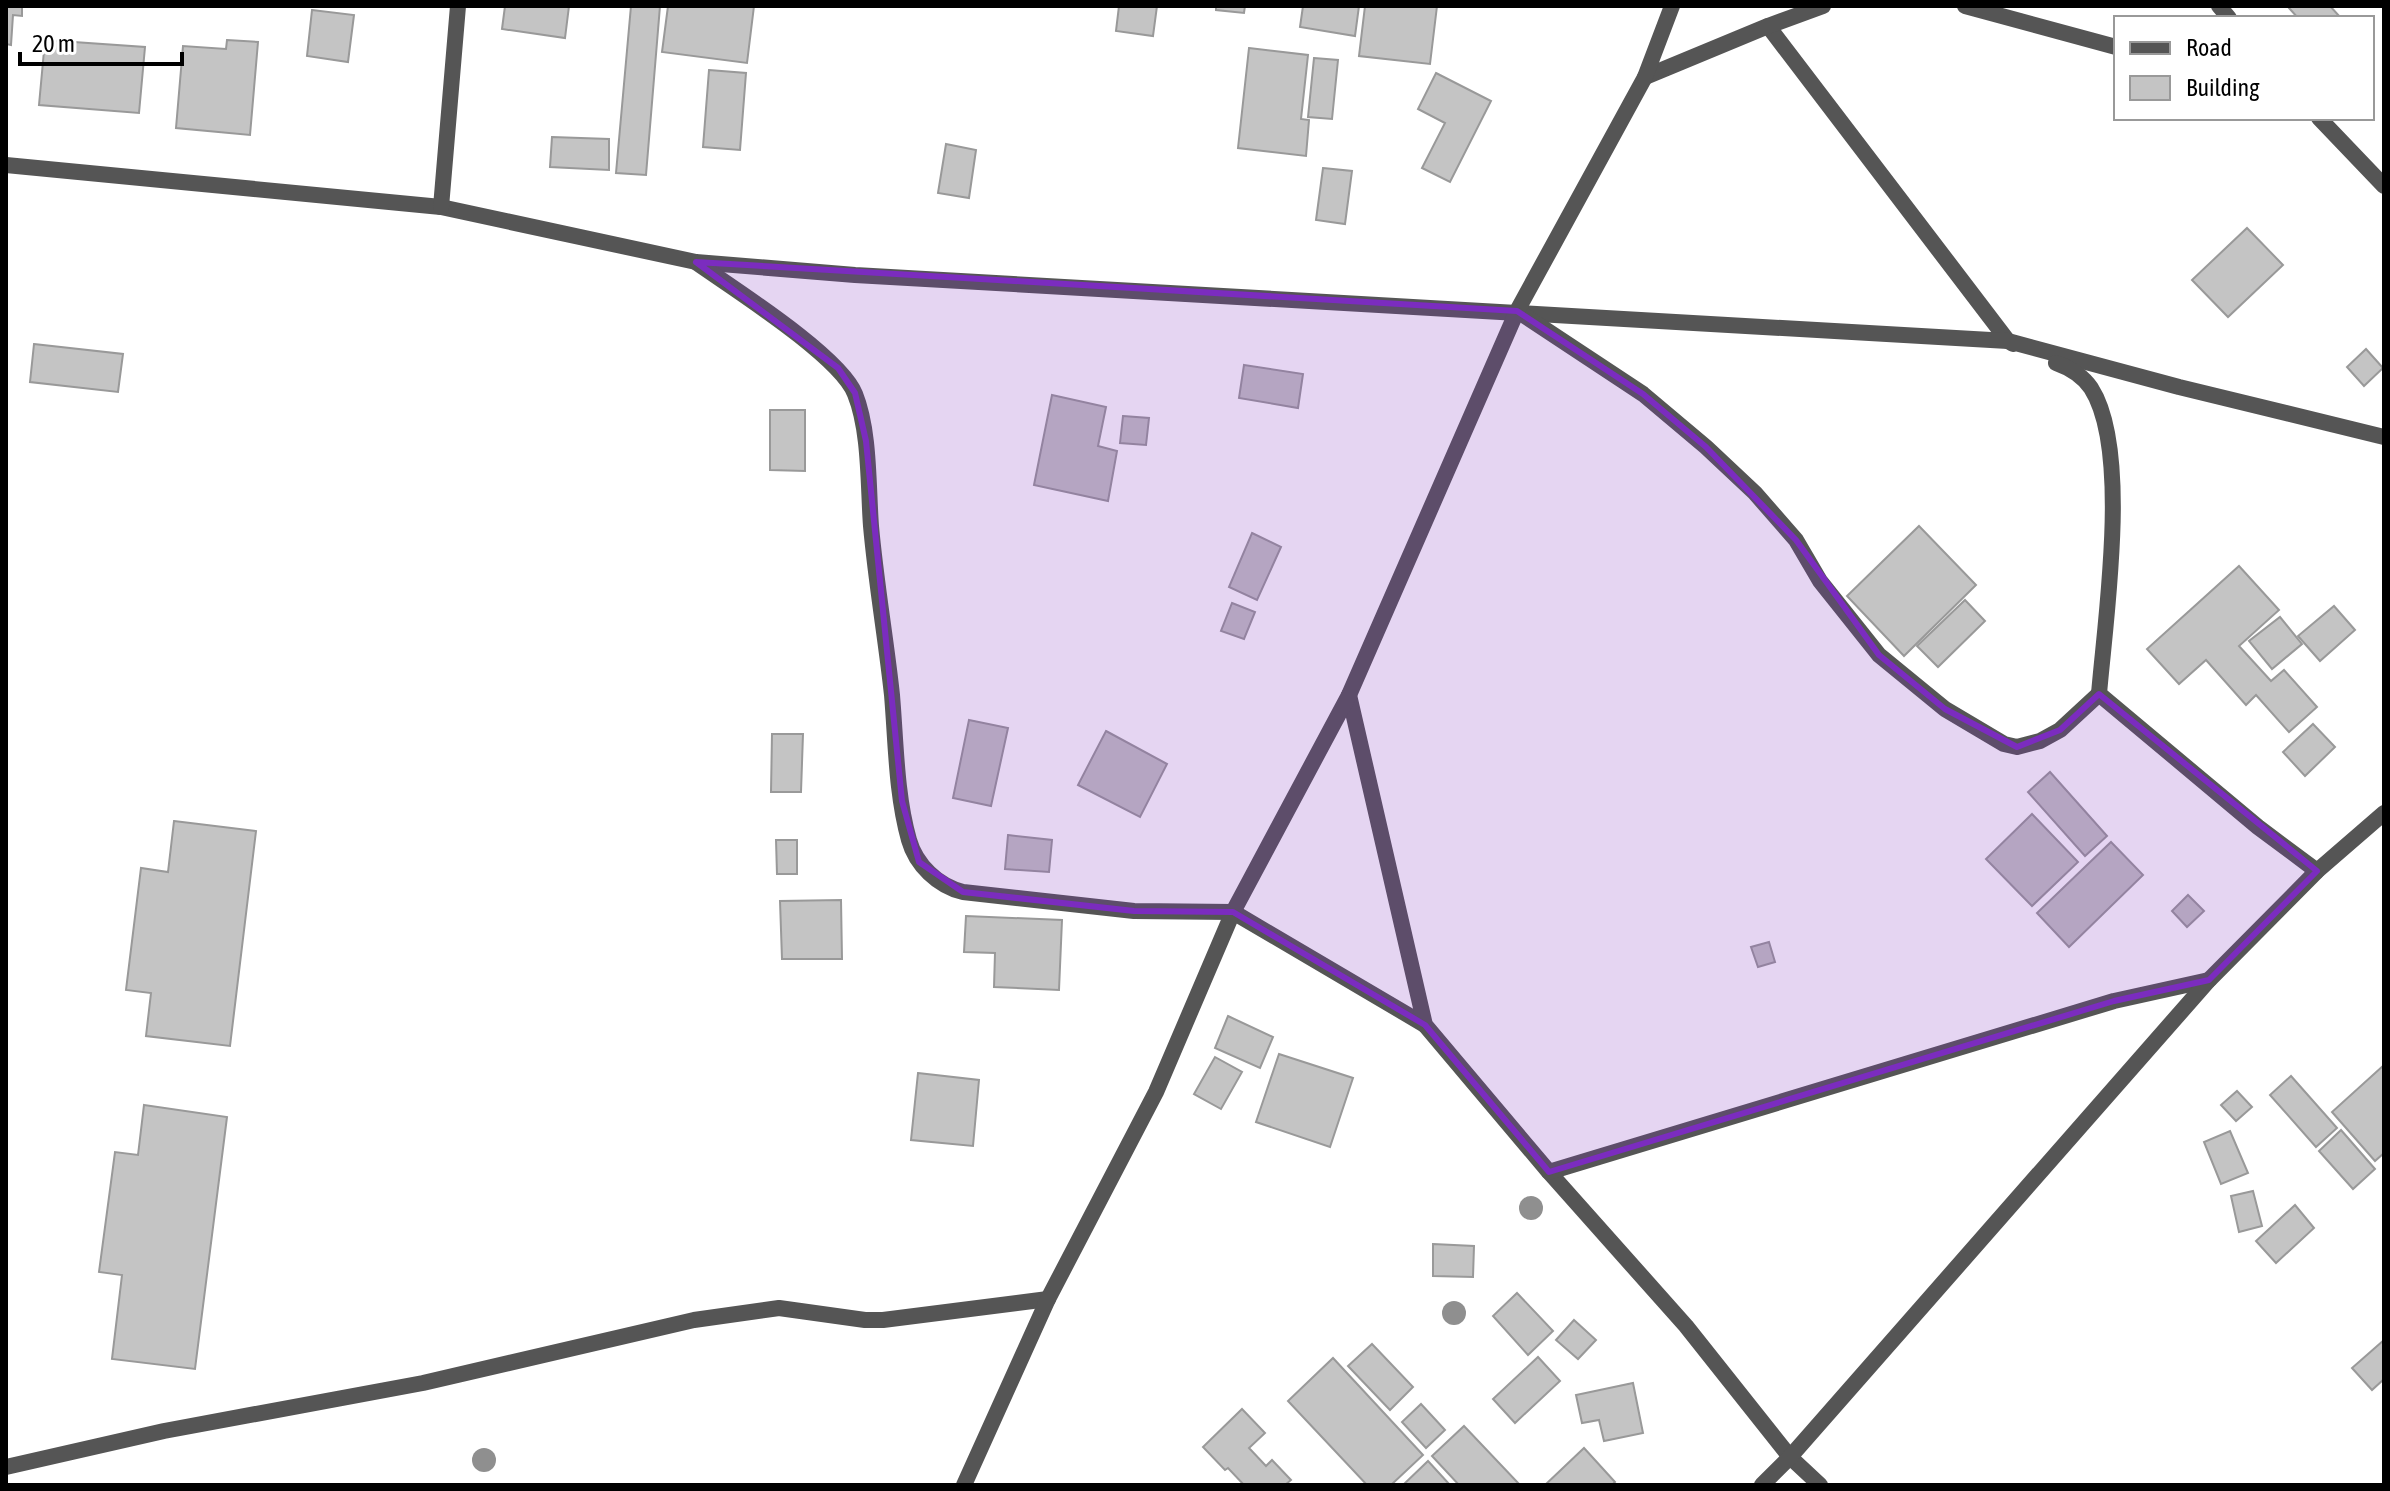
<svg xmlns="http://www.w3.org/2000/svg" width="2390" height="1491" viewBox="0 0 2390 1491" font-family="'Asap Condensed',sans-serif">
  <rect width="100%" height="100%" fill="#fff"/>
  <!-- building -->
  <g fill="#c4c4c4" stroke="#999" stroke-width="2">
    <path d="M 6,6 L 22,6 L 22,16 L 13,15 L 11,45 L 6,44 Z"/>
    <path d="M 505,6 L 569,6 L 565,38 L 502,29 Z"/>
    <path d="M 631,6 L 660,6 L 646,175 L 616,173 Z"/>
    <path d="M 668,6 L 754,6 L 747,63 L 662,52 Z"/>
    <path d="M 1119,6 L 1157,6 L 1153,36 L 1116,31 Z"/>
    <path d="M 1216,6 L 1245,6 L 1244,13 L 1216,10 Z"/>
    <path d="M 1303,6 L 1359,6 L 1355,36 L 1300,27 Z"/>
    <path d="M 1365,6 L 1437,6 L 1430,64 L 1359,56 Z"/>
    <path d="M 2290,6 L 2330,6 L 2341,18 L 2298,18 L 2289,8 Z"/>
    <path d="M 312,10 L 354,15 L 348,62 L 307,56 Z"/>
    <path d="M 45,40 L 145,47 L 139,113 L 39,105 Z"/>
    <path d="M 227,40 L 258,42 L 250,135 L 176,128 L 183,46 L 226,49 Z"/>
    <path d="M 1249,48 L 1308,55 L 1301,119 L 1309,120 L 1306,156 L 1238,148 Z"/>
    <path d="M 1314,58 L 1338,60 L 1332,119 L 1308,117 Z"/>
    <path d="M 709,70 L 746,73 L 740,150 L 703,147 Z"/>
    <path d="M 1436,73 L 1491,101 L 1450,182 L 1422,168 L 1445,123 L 1418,109 Z"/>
    <path d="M 552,137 L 609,139 L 609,170 L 550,167 Z"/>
    <path d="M 946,144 L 976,150 L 969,198 L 938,193 Z"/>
    <path d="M 1323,168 L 1352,171 L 1345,224 L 1316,220 Z"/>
    <path d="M 2247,228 L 2283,265 L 2228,317 L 2192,280 Z"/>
    <path d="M 34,344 L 123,354 L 118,392 L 30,382 Z"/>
    <path d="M 2366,349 L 2383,368 L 2364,386 L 2347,367 Z"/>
    <path d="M 1244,365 L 1303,374 L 1298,408 L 1239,398 Z"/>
    <path d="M 1052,395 L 1106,407 L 1098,446 L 1117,451 L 1108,501 L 1034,485 Z"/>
    <path d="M 770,410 L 805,410 L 805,471 L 770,470 Z"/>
    <path d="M 1123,416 L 1149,418 L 1146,445 L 1120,443 Z"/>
    <path d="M 1919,526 L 1976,585 L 1904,656 L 1847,596 Z"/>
    <path d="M 1252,533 L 1281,547 L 1257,600 L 1229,587 Z"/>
    <path d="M 2239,566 L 2279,610 L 2239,646 L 2271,681 L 2284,670 L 2317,707 L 2289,732 L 2256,695 L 2246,705 L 2206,660 L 2179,684 L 2147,649 Z"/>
    <path d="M 1965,600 L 1985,621 L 1938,667 L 1917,646 Z"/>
    <path d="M 1232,603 L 1255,612 L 1244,639 L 1221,631 Z"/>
    <path d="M 2334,606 L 2355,630 L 2320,661 L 2298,636 Z"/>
    <path d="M 2280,617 L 2302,644 L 2272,669 L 2249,641 Z"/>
    <path d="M 969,720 L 1008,728 L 991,806 L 953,798 Z"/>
    <path d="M 2313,724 L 2335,747 L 2305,776 L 2283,752 Z"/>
    <path d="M 1106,731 L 1167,764 L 1140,817 L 1078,785 Z"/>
    <path d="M 772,734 L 803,734 L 801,792 L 771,792 Z"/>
    <path d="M 2050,772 L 2107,836 L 2085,856 L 2028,792 Z"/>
    <path d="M 2032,814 L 2078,862 L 2032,906 L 1986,859 Z"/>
    <path d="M 174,821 L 256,831 L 230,1046 L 146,1036 L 151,993 L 126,990 L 141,868 L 168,872 Z"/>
    <path d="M 1008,835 L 1052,840 L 1049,872 L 1005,869 Z"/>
    <path d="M 776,840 L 797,840 L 797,874 L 777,874 Z"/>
    <path d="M 2111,842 L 2143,875 L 2069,947 L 2037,913 Z"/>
    <path d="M 2188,895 L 2204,911 L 2187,927 L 2172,911 Z"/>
    <path d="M 841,900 L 842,959 L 782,959 L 780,901 Z"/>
    <path d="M 966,916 L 1062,920 L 1059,990 L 994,987 L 995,953 L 964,952 Z"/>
    <path d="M 1769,942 L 1775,962 L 1758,967 L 1751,947 Z"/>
    <path d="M 1228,1016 L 1273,1037 L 1260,1068 L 1215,1048 Z"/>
    <path d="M 1279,1054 L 1353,1078 L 1330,1147 L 1256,1122 Z"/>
    <path d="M 1215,1057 L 1242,1072 L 1221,1109 L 1194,1094 Z"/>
    <path d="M 2384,1065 L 2384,1153 L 2375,1161 L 2332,1112 Z"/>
    <path d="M 918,1073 L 979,1080 L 973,1146 L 911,1140 Z"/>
    <path d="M 2291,1076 L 2337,1128 L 2316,1147 L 2270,1095 Z"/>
    <path d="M 2237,1091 L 2252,1107 L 2236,1121 L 2221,1105 Z"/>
    <path d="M 144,1105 L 227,1117 L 195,1369 L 112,1359 L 122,1275 L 99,1272 L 115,1152 L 138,1155 Z"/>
    <path d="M 2341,1130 L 2375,1169 L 2353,1189 L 2319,1151 Z"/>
    <path d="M 2230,1131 L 2248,1173 L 2221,1184 L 2204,1142 Z"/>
    <path d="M 2253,1191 L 2262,1226 L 2239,1232 L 2231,1196 Z"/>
    <path d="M 2295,1205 L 2314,1228 L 2276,1263 L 2256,1241 Z"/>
    <path d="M 1433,1244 L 1474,1246 L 1473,1277 L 1433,1276 Z"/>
    <path d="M 1517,1293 L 1553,1331 L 1528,1355 L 1493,1316 Z"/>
    <path d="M 1574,1320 L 1596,1340 L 1578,1359 L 1556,1340 Z"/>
    <path d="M 2384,1340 L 2384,1379 L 2372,1390 L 2352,1368 Z"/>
    <path d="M 1372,1344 L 1413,1387 L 1390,1410 L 1348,1366 Z"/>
    <path d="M 1538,1357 L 1560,1381 L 1515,1423 L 1493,1399 Z"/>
    <path d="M 1333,1358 L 1423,1455 L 1391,1485 L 1367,1485 L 1288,1401 Z"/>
    <path d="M 1633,1383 L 1643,1433 L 1604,1441 L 1599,1420 L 1582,1423 L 1576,1395 Z"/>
    <path d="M 1421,1404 L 1445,1430 L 1426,1448 L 1402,1422 Z"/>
    <path d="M 1242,1409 L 1265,1433 L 1249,1448 L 1266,1466 L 1272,1460 L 1291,1480 L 1285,1485 L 1244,1485 L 1228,1468 L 1225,1470 L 1203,1447 Z"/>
    <path d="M 1464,1426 L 1520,1485 L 1459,1485 L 1432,1456 Z"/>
    <path d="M 1584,1448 L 1615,1482 L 1612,1485 L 1545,1485 Z"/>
    <path d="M 1428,1461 L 1450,1485 L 1403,1485 Z"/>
  </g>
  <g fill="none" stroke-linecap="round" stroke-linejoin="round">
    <!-- street -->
    <g stroke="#555" stroke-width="16">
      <path d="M 1965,6 L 2116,47"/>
      <path d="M 2219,6 L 2229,18"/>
      <path d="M 1768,26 L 2008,341 L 2013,344"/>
      <path d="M 1645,77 L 1768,26 L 1823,6"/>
      <path d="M 2319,118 L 2384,186"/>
      <path d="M 6,165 L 441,207 L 696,262 L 855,275 L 2008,341 L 2179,387 L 2384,437"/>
      <path d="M 441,207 L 458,6"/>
      <path d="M 697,263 C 734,289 840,356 855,394 C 870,431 868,486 871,526 C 876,583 886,639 892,695 C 896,742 896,794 909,840 C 916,865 938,886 963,892 L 1134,911 L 1233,912 L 1425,1025"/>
      <path d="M 1519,312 L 1643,394 L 1706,447 L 1755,493 L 1796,540 L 1820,581 L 1879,655 L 1945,709 L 2004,744 L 2017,747 L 2040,741 L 2060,730 L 2099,694"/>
      <path d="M 2056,363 C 2070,368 2082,375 2091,388 C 2131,450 2105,620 2099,694 L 2258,827 L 2317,871"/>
      <path d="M 1349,695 L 1425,1025 L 1549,1172 L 1686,1326 L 1790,1457 L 1820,1485"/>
      <path d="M 1549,1172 L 2114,1001 L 2209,980"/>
      <path d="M 6,1467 L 164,1431 L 423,1383 L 694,1320 L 779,1308 L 865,1320 L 883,1320 L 1048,1299"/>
      <path d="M 964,1485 L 1048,1299 L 1156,1092 L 1233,912 L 1349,695 L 1517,311 L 1645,77 L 1672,6"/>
      <path d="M 1762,1485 L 1790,1457 L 2209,980 L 2317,871 L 2384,813"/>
    </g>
  </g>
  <!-- trees -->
  <g fill="#8f8f8f">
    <circle cx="1531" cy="1208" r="12"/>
    <circle cx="1454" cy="1313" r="12"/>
    <circle cx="484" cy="1460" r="12"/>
  </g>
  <!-- marked area -->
  <path fill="#7b2cbf" fill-opacity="0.2" stroke="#7b2cbf" stroke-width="6" stroke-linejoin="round" d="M 696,262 L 1517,311 L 1643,394 L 1706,447 L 1796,540 L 1879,655 L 1945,709 L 2017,747 L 2060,730 L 2099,694 L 2317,871 L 2209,980 L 2114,1001 L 1549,1172 L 1425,1025 L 1233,912 L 1134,911 L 963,892 L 919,862 L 902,801 L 866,441 L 855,393 L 838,368 Z"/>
  <!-- border -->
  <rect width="2390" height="1491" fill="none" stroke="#000000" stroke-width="16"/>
  <!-- legend -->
  <rect x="2114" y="16" width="260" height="104" fill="#ffffff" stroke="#999999" stroke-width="2"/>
  <rect x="2130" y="42" width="40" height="12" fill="#555555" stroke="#999999" stroke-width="2"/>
  <text x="2186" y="56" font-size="24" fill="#000000">Road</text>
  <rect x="2130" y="76" width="40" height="24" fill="#c4c4c4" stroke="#999999" stroke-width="2"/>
  <text x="2186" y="96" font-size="24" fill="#000000">Building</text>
  <!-- scale -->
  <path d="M20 52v12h162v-12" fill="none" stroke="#000000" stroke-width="4"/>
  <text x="32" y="52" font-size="24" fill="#000000" stroke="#ffffff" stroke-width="6" paint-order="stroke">20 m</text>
</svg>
